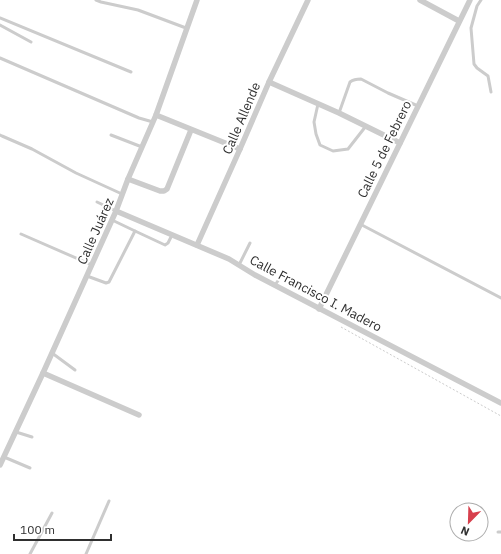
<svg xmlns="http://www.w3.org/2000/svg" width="501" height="554" viewBox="0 0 501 554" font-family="'IBM Plex Sans',sans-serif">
  <rect width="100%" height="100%" fill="#fff"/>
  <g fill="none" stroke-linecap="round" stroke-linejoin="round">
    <!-- path -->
    <path stroke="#ccc" stroke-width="1" stroke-dasharray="2 2" stroke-linecap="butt" d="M 341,327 L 501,416"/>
    <!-- lane -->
    <g stroke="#ccc" stroke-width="3">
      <path d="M 96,0 L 101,2 L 138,10 L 186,28"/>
      <path d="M 481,0 L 477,6 L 471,28 L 474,64 L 477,68 L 488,76 L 491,92"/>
      <path d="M 0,18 L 131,72"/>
      <path d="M 0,25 L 31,42"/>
      <path d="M 0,58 L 139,118 L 153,122"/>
      <path d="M 318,104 L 314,122 L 316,134 L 320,145 L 333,151 L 348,149 L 366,126"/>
      <path d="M 339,113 L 350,82 C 354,79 357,79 361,79 L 388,93 L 418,106"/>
      <path d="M 0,135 L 2,136 L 32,149 L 76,173 L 122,194"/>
      <path d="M 111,135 L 142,147"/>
      <path d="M 97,202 L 116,211"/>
      <path d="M 360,224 L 501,298"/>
      <path d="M 135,231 L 165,245 L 168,243 L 172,235"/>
      <path d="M 21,234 L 92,265"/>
      <path d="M 239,265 L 250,243"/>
      <path d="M 87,276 L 106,283 L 109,282 L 135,231 L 112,220"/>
      <path d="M 275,285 L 282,275"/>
      <path d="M 52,353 L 75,370"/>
      <path d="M 16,432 L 32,437"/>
      <path d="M 4,457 L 30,468"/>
      <path d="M 498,532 L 501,532"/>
      <path d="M 30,554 L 52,513"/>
      <path d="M 86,554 L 109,501"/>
    </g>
    <!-- street -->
    <g stroke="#ccc" stroke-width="5.5">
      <path d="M 420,0 L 459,21"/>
      <path d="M 269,82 L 339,113 L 400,143"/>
      <path d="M 156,115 L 240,149"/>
      <path d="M 128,179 L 160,191 L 164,191 L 167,189 L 191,130"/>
      <path d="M 116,211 L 229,259 L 255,275 L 501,403"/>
      <path d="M 197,245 L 240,149 L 269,82 L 308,0"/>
      <path d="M 319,309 L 470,0"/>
      <path d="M 43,373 L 139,415"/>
      <path d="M 0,465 L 43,373 L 116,211 L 128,179 L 156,115 L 197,0"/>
    </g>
  </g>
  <g text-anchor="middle" stroke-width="4" stroke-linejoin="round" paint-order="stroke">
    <!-- street labels -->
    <g font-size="13" fill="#2f2f2f" stroke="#fff">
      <text transform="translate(241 118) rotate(-67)" y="5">Calle Allende</text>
      <text transform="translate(384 149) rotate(-64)" y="5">Calle 5 de Febrero</text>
      <text transform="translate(95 231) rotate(-66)" y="5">Calle Juárez</text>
      <text transform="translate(316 293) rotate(28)" y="5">Calle Francisco I. Madero</text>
    </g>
  </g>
  <!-- north arrow -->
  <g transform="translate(469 522) rotate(203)"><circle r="19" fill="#ffffff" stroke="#acacac"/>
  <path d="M0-3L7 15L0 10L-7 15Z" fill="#d7404d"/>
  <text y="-6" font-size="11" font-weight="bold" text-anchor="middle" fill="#2f2f2f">N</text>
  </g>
  <!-- scale -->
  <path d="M14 534v6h97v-6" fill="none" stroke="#2f2f2f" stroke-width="2"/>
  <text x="20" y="534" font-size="12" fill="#2f2f2f" stroke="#ffffff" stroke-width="3" paint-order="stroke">100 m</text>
</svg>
